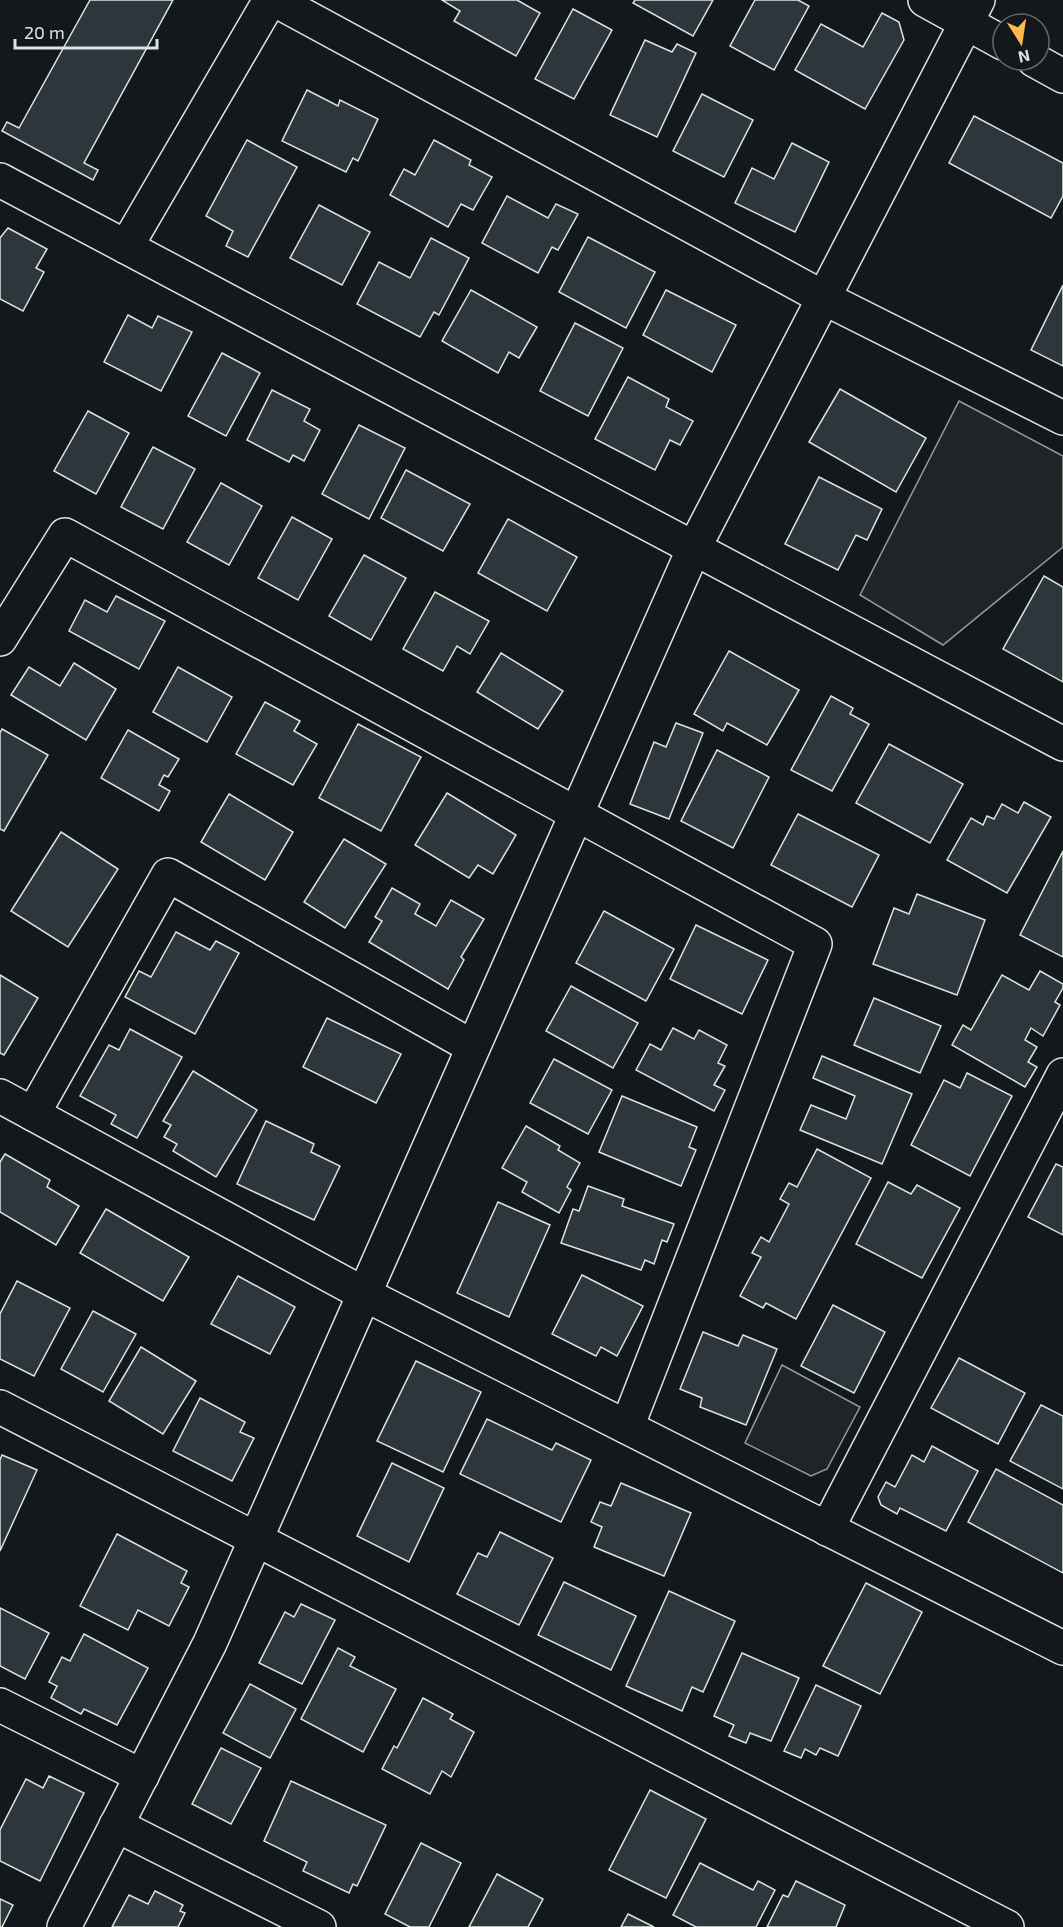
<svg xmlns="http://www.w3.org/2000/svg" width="1063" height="1927" viewBox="0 0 1063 1927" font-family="'Exo 2',sans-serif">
  <rect width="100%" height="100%" fill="#14181c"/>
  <!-- green -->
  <g fill="#202428" stroke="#939e99" stroke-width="1.5">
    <path d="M 959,401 L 1063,456 L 1063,547 L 943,645 L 860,595 Z"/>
    <path d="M 782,1365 L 860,1407 L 827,1469 L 811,1476 L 745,1443 Z"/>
  </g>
  <!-- building -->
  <g fill="#2c363c" stroke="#d8e6dc" stroke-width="1.5">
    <path d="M 90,0 L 173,0 L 84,163 L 98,170 L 93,180 L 2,131 L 7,122 L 19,128 Z"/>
    <path d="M 442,0 L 517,0 L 540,13 L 516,56 L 454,21 L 460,11 Z"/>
    <path d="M 635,0 L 713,0 L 693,36 L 633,3 Z"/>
    <path d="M 755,0 L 798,0 L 809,6 L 774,70 L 730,46 Z"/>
    <path d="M 573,9 L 612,30 L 574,99 L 535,79 Z"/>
    <path d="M 882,13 L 899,22 L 904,40 L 865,109 L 795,70 L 821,24 L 863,47 Z"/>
    <path d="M 645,40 L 672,52 L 677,44 L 696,53 L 657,137 L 610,115 Z"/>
    <path d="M 307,90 L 338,106 L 340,100 L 378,119 L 358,161 L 353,158 L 346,172 L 282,141 Z"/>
    <path d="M 702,94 L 753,120 L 724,177 L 673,151 Z"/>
    <path d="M 974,116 L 1063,163 L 1063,196 L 1051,218 L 949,163 Z"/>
    <path d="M 247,140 L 297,167 L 248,257 L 226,246 L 233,231 L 206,216 Z"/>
    <path d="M 434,140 L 471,160 L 469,165 L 492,177 L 473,210 L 461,204 L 448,227 L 390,195 L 404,169 L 415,175 Z"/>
    <path d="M 792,143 L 829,162 L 795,232 L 735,203 L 752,168 L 774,179 Z"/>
    <path d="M 507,196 L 548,218 L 556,204 L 578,214 L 558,250 L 552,247 L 538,273 L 482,243 Z"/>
    <path d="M 319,205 L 370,232 L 342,285 L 290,258 Z"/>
    <path d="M 8,228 L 47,249 L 36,268 L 44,272 L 23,311 L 0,299 L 0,238 Z"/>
    <path d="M 588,237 L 655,272 L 626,328 L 559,292 Z"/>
    <path d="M 431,238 L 469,258 L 439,315 L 434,312 L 420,337 L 357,304 L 379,262 L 410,278 Z"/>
    <path d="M 1063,285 L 1063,366 L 1031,350 Z"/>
    <path d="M 471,290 L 537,327 L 519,358 L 509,352 L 498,373 L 442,341 Z"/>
    <path d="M 666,290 L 736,325 L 712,372 L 643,335 Z"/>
    <path d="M 128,315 L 152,328 L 158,316 L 192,332 L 161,391 L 104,362 Z"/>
    <path d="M 575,323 L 623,348 L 588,416 L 540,391 Z"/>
    <path d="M 222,353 L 260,373 L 226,436 L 188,416 Z"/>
    <path d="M 628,377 L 669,399 L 666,407 L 693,421 L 680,445 L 670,440 L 655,470 L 595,439 Z"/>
    <path d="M 840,389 L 926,438 L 896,492 L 809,442 Z"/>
    <path d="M 272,390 L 310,409 L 304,421 L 320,430 L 304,461 L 293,455 L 289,462 L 247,440 Z"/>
    <path d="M 88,411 L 129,433 L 96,494 L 54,471 Z"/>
    <path d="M 359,425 L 405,448 L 369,519 L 322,494 Z"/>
    <path d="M 153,447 L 195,469 L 163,529 L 121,507 Z"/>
    <path d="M 406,470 L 470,504 L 443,551 L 381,518 Z"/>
    <path d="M 819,477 L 882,509 L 867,540 L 856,535 L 838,570 L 785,544 Z"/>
    <path d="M 221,483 L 262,506 L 229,565 L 187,542 Z"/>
    <path d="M 292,517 L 332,539 L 298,600 L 258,578 Z"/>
    <path d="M 508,519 L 577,557 L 547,611 L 478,573 Z"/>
    <path d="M 364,555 L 406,578 L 371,640 L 329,616 Z"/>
    <path d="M 1044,576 L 1063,587 L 1063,682 L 1003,649 Z"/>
    <path d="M 435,592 L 489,621 L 470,654 L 457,646 L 443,671 L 403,649 Z"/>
    <path d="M 116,596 L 165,621 L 139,669 L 69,631 L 85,600 L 107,612 Z"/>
    <path d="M 729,651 L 799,690 L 767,745 L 727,723 L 723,731 L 694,714 Z"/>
    <path d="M 501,653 L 563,691 L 538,729 L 477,692 Z"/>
    <path d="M 74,663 L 116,689 L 86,740 L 11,695 L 29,667 L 60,686 Z"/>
    <path d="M 178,667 L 232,697 L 207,742 L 153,712 Z"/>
    <path d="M 831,696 L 853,708 L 850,714 L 869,724 L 832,791 L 791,770 Z"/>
    <path d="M 265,702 L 300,721 L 294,731 L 317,744 L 293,785 L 236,754 Z"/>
    <path d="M 676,723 L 703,733 L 669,819 L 630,804 L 654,742 L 666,747 Z"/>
    <path d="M 358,724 L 421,757 L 381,831 L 319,798 Z"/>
    <path d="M 2,729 L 48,755 L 4,831 L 0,829 L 0,733 Z"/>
    <path d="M 128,730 L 179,759 L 168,777 L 164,775 L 159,785 L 170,791 L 159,811 L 101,778 Z"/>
    <path d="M 889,744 L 963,784 L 930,843 L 856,803 Z"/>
    <path d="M 717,750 L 769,777 L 733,848 L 681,821 Z"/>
    <path d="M 447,793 L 516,835 L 493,874 L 478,865 L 469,878 L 415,845 Z"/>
    <path d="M 229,794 L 293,832 L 265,880 L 201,842 Z"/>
    <path d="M 1024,802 L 1051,817 L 1007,893 L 947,860 L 971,818 L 983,825 L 987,816 L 994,819 L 1002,804 L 1018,813 Z"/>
    <path d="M 798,814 L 879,855 L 852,907 L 771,865 Z"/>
    <path d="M 61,832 L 118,869 L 68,947 L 11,911 Z"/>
    <path d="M 344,839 L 386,864 L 345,928 L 304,902 Z"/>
    <path d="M 1063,851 L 1063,957 L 1020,935 Z"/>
    <path d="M 392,888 L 420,904 L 415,914 L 436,926 L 451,900 L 484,919 L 461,957 L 464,960 L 448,989 L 369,942 L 382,921 L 375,917 Z"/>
    <path d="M 917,894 L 985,920 L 957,995 L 873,964 L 894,908 L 909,914 Z"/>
    <path d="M 604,911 L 674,949 L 646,1001 L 576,963 Z"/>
    <path d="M 696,925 L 768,960 L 742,1014 L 670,979 Z"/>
    <path d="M 176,932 L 210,950 L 216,941 L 239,953 L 195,1034 L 125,997 L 139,971 L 151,977 Z"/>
    <path d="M 1040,971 L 1063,984 L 1063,988 L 1055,1002 L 1060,1005 L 1043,1036 L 1031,1028 L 1025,1040 L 1037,1047 L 1028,1062 L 1037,1067 L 1025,1087 L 952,1045 L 963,1025 L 971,1030 L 1002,975 L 1029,990 Z"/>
    <path d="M 0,975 L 38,998 L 4,1055 L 0,1053 Z"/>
    <path d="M 571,986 L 638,1023 L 613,1068 L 546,1031 Z"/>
    <path d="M 874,998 L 941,1026 L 920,1073 L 854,1045 Z"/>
    <path d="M 327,1018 L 401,1054 L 376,1103 L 303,1067 Z"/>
    <path d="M 673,1028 L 694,1039 L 699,1030 L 727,1045 L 718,1063 L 725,1066 L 714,1085 L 725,1090 L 714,1111 L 636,1070 L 650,1044 L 661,1050 Z"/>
    <path d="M 130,1029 L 182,1057 L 137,1138 L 111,1124 L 116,1115 L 80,1096 L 109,1045 L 119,1050 Z"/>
    <path d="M 822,1056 L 912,1094 L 882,1164 L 800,1130 L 811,1105 L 846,1119 L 855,1096 L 813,1078 Z"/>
    <path d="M 554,1059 L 612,1090 L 588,1134 L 530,1103 Z"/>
    <path d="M 193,1071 L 257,1110 L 216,1177 L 173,1151 L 177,1144 L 164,1137 L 171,1125 L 163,1121 Z"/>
    <path d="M 967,1073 L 1012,1096 L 970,1176 L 911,1145 L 944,1080 L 960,1088 Z"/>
    <path d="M 622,1096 L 697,1127 L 689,1147 L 696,1150 L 681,1186 L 599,1152 Z"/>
    <path d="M 266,1121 L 314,1144 L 311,1152 L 340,1166 L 314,1220 L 237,1184 Z"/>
    <path d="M 526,1126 L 560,1146 L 558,1150 L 580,1163 L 567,1187 L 571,1190 L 559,1213 L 522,1192 L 527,1182 L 502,1168 Z"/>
    <path d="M 817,1149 L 871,1178 L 796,1319 L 766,1303 L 763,1308 L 740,1296 L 761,1257 L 752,1253 L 761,1237 L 769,1242 L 789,1204 L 780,1199 L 789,1183 L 797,1187 Z"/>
    <path d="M 5,1154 L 50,1180 L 47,1187 L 79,1206 L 56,1245 L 0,1212 L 0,1162 Z"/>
    <path d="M 1056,1164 L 1063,1167 L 1063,1235 L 1028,1217 Z"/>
    <path d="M 888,1182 L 911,1194 L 917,1185 L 960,1208 L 922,1278 L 856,1244 Z"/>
    <path d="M 588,1186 L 624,1199 L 622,1206 L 674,1224 L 667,1242 L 662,1240 L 654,1264 L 645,1260 L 641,1270 L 561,1243 L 573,1209 L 579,1211 Z"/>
    <path d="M 498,1202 L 550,1225 L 509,1317 L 457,1293 Z"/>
    <path d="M 106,1209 L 189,1257 L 163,1301 L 80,1253 Z"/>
    <path d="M 582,1275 L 643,1306 L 617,1356 L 601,1347 L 596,1356 L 552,1334 Z"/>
    <path d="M 238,1276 L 295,1307 L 270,1354 L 211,1324 Z"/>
    <path d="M 17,1281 L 70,1308 L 34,1376 L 0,1359 L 0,1314 Z"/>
    <path d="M 833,1305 L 885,1332 L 854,1393 L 801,1366 Z"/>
    <path d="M 93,1311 L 136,1334 L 103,1392 L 61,1369 Z"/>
    <path d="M 703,1332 L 738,1346 L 743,1335 L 777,1349 L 746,1425 L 700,1407 L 702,1398 L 680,1389 Z"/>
    <path d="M 141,1347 L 196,1381 L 163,1434 L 109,1401 Z"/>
    <path d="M 959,1358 L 1025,1393 L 998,1444 L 931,1408 Z"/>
    <path d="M 416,1361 L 481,1392 L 443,1472 L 377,1441 Z"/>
    <path d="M 200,1398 L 245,1422 L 240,1432 L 254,1438 L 232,1481 L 173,1451 Z"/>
    <path d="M 1041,1405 L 1063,1416 L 1063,1489 L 1010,1461 Z"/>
    <path d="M 487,1419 L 552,1450 L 556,1443 L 591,1460 L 561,1522 L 460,1474 Z"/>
    <path d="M 932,1446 L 978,1471 L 946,1531 L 900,1508 L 897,1514 L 881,1505 L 878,1497 L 886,1482 L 895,1487 L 912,1455 L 924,1462 Z"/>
    <path d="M 2,1455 L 37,1470 L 0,1551 L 0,1460 Z"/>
    <path d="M 392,1463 L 444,1488 L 409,1562 L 357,1536 Z"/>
    <path d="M 996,1469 L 1063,1505 L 1063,1573 L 968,1522 Z"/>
    <path d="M 621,1483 L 691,1513 L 664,1576 L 594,1547 L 602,1527 L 591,1522 L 600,1502 L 611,1506 Z"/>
    <path d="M 500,1532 L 553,1558 L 519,1625 L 457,1594 L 478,1553 L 487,1557 Z"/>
    <path d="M 117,1534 L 187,1571 L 181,1583 L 189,1587 L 169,1626 L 138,1610 L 128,1630 L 80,1606 Z"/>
    <path d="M 564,1582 L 636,1616 L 611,1670 L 538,1635 Z"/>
    <path d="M 866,1583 L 922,1612 L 880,1694 L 823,1666 Z"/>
    <path d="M 669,1591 L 735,1621 L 703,1692 L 692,1687 L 682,1711 L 626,1686 Z"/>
    <path d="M 301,1604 L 335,1620 L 302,1684 L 259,1663 L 285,1612 L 294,1617 Z"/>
    <path d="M 0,1608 L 49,1633 L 25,1679 L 0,1666 Z"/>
    <path d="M 84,1634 L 148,1668 L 117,1725 L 84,1709 L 81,1714 L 51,1698 L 57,1686 L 49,1682 L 62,1657 L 70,1661 Z"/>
    <path d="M 338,1648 L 355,1657 L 350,1666 L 396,1689 L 363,1752 L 301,1719 Z"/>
    <path d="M 742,1653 L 799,1678 L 771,1741 L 750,1733 L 746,1743 L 729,1736 L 734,1725 L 714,1716 Z"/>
    <path d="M 250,1684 L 296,1709 L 270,1758 L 223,1733 Z"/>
    <path d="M 816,1685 L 861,1706 L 838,1756 L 820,1748 L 816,1755 L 805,1749 L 801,1758 L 784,1751 Z"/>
    <path d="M 423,1698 L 453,1714 L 450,1719 L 474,1732 L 451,1777 L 442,1771 L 430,1794 L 382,1769 L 394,1746 L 397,1748 Z"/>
    <path d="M 221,1748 L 261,1768 L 231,1824 L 192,1804 Z"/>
    <path d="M 49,1776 L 84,1793 L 40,1881 L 0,1861 L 0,1830 L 26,1779 L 43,1788 Z"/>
    <path d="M 291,1781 L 386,1825 L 357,1886 L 353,1884 L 349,1893 L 303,1871 L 307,1862 L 264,1841 Z"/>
    <path d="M 650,1790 L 706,1819 L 666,1898 L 609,1870 Z"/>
    <path d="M 421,1843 L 461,1863 L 429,1927 L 410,1927 L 385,1914 Z"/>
    <path d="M 700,1863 L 753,1890 L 758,1881 L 775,1890 L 756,1927 L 696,1927 L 673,1915 Z"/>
    <path d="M 497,1874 L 543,1899 L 528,1927 L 469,1927 Z"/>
    <path d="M 796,1881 L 845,1905 L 836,1927 L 767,1927 L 783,1895 L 788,1897 Z"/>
    <path d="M 155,1891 L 183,1905 L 180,1911 L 185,1913 L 178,1927 L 112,1927 L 129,1895 L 148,1904 Z"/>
    <path d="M 0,1899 L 13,1905 L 2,1927 L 0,1927 Z"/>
    <path d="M 628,1914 L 654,1927 L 621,1927 Z"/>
  </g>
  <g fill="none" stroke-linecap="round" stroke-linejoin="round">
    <defs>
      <g id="minor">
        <path d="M 275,0 L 824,298 L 1063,418"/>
        <path d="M 925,0 L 1003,43"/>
        <path d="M 1034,60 L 1063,76"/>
        <path d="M 0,180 L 1063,744"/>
        <path d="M 126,247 L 270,0"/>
        <path d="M 0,639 L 65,535 L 815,944 L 627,1427"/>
        <path d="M 0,1096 L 364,1294 L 1063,1648"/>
        <path d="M 33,1114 L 168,875 L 473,1047"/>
        <path d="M 0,1407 L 1007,1927"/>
        <path d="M 827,1529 L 1063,1075"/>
        <path d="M 0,1705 L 142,1776"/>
        <path d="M 116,1825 L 319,1927"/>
        <path d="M 64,1927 L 210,1643 L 694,548 L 978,0"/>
      </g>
    </defs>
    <!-- minor casing -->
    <use href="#minor" stroke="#d8e6dc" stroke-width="36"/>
    <!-- minor -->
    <use href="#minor" stroke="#14181c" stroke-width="33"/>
  </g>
  <!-- north arrow -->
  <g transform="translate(1021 42) rotate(168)"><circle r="28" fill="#14181c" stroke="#626a69" stroke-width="1.5"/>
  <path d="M0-4.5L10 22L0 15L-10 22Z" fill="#ffb74d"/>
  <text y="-9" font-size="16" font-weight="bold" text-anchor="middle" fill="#d8e6dc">N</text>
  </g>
  <!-- scale -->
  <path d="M15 39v9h142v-9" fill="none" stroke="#d8e6dc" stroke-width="3"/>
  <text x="24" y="39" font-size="18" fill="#d8e6dc" stroke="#14181c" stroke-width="4.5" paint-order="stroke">20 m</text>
</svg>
